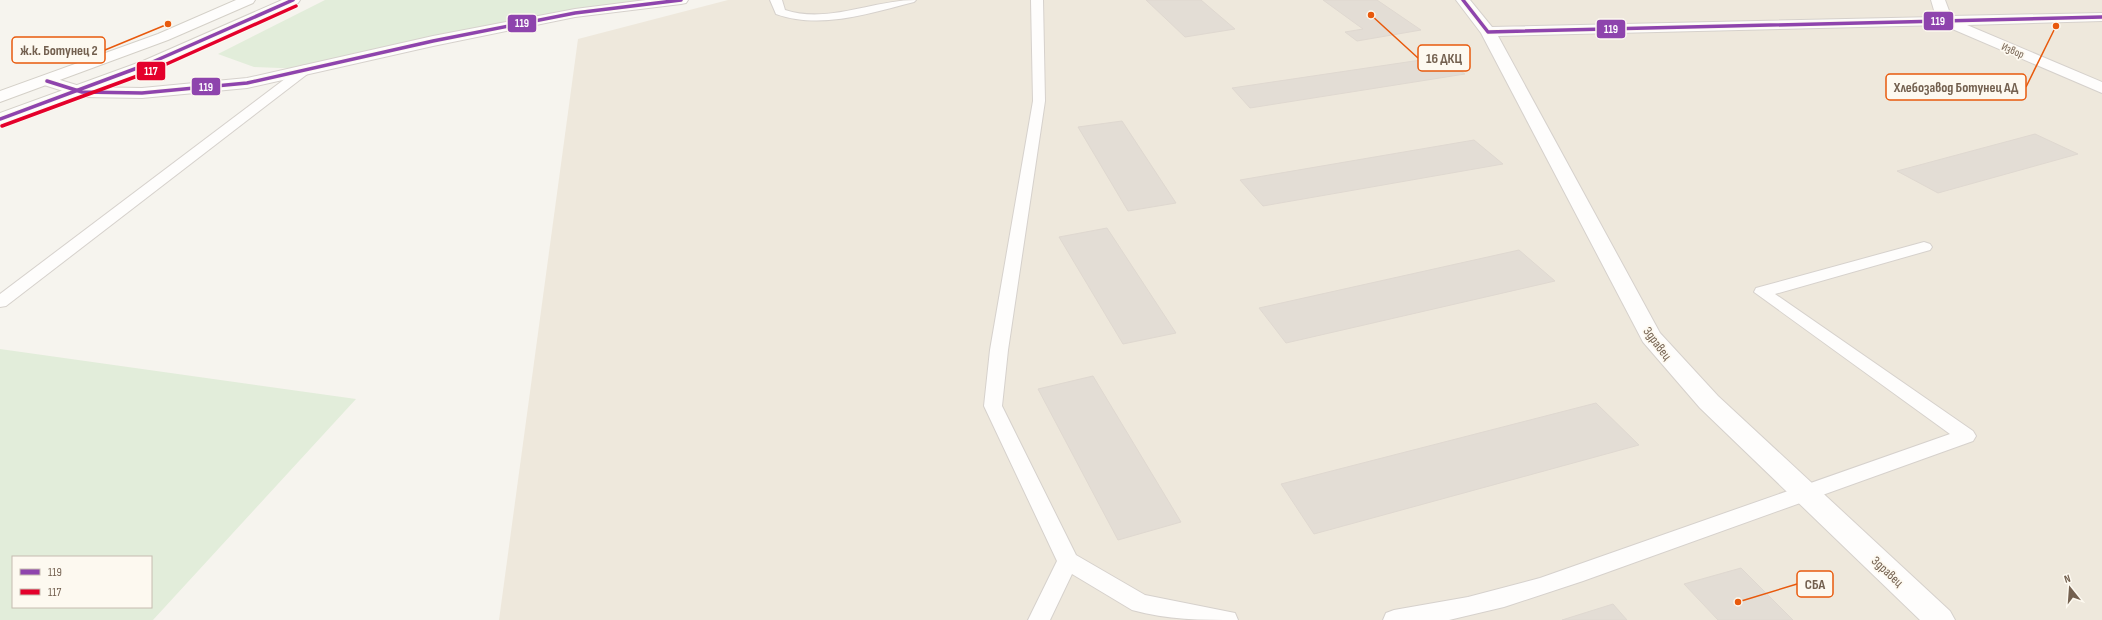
<svg xmlns="http://www.w3.org/2000/svg" width="2102" height="620" viewBox="0 0 2102 620" font-family="'Sofia Sans Condensed',sans-serif">
  <rect width="100%" height="100%" fill="#f6f4ee"/>
  <!-- residential -->
  <path fill="#eee8dc" d="M 728,0 L 2102,0 L 2102,620 L 499,620 L 578,39 Z"/>
  <!-- green -->
  <g fill="#e2edda" fill-rule="evenodd">
    <path d="M 325,0 L 681,0 L 575,13 L 306,69 L 254,67 L 218,54 Z"/>
    <path d="M 0,349 L 356,399 L 153,620 L 0,620 ZM 13,557 L 151,557 L 151,607 L 13,607 Z"/>
  </g>
  <!-- building -->
  <g fill="#e3ddd5" stroke="#dfd8d0">
    <path d="M 1146,0 L 1201,0 L 1235,29 L 1185,37 Z"/>
    <path d="M 1323,0 L 1377,0 L 1421,30 L 1357,41 L 1345,32 L 1363,29 Z"/>
    <path d="M 1441,57 L 1465,74 L 1250,108 L 1232,88 Z"/>
    <path d="M 1122,121 L 1176,203 L 1128,211 L 1078,127 Z"/>
    <path d="M 2035,134 L 2078,154 L 1938,193 L 1897,171 Z"/>
    <path d="M 1474,140 L 1503,164 L 1263,206 L 1240,180 Z"/>
    <path d="M 1107,228 L 1176,333 L 1123,344 L 1059,237 Z"/>
    <path d="M 1519,250 L 1555,281 L 1286,343 L 1259,308 Z"/>
    <path d="M 1093,376 L 1181,522 L 1118,540 L 1038,389 Z"/>
    <path d="M 1596,403 L 1639,445 L 1314,534 L 1281,484 Z"/>
    <path d="M 1741,568 L 1793,620 L 1718,620 L 1684,584 Z"/>
    <path d="M 1613,604 L 1627,620 L 1562,620 Z"/>
  </g>
  <g fill="none" stroke-linecap="round" stroke-linejoin="round">
    <defs>
      <g id="service">
        <path d="M 770,0 L 782,0 L 785,10 C 828,24 873,0 916,0 L 914,2 C 870,13 821,30 776,14 Z"/>
        <path d="M 1031,0 L 1043,0 L 1045,101 L 1008,350 L 1002,406 L 1076,555 L 1145,595 L 1235,613 L 1238,620 C 1201,620 1168,620 1132,610 L 1072,574 L 1050,620 L 1028,620 L 1057,561 L 984,406 L 990,350 L 1033,101 Z"/>
        <path d="M 306,65 L 310,66 L 312,69 L 310,72 L 6,306 L 0,307 L 0,294 L 302,66 Z"/>
        <path d="M 1924,242 L 1930,244 L 1932,247 L 1930,250 L 1775,294 L 1973,431 L 1976,436 L 1973,441 L 1583,581 L 1504,607 L 1449,620 L 1383,620 L 1386,613 L 1394,610 L 1468,597 L 1540,578 L 1950,434 L 1754,292 L 1756,288 Z"/>
      </g>
      <path id="minor" d="M 1456,0 L 1470,0 L 1492,27 L 1936,17 L 1931,0 L 1945,0 L 1951,16 L 2102,13 L 2102,21 L 1967,25 L 2102,82 L 2102,93 L 1943,25 L 1498,36 L 1660,333 L 1718,396 L 1950,611 L 1955,620 L 1920,620 L 1700,408 L 1643,342 L 1481,33 Z"/>
      <path id="tertiary" d="M 646,0 L 688,0 L 686,3 L 681,4 L 575,17 L 433,46 L 247,88 L 142,98 L 82,97 L 41,84 L 39,81 L 41,78 L 47,76 L 83,87 L 142,88 L 247,78 L 433,36 L 575,9 Z"/>
      <g id="secondary">
        <path d="M 236,0 L 255,0 L 253,3 L 168,40 L 0,102 L 0,91 L 158,34 Z"/>
        <path d="M 282,0 L 300,0 L 298,3 C 231,36 162,66 92,92 C 62,104 31,116 0,124 L 0,113 L 143,61 Z"/>
      </g>
    </defs>
    <!-- service casing -->
    <use href="#service" stroke="#d6d1cc" stroke-width="2"/>
    <!-- minor casing -->
    <use href="#minor" stroke="#d6d1cc" stroke-width="2"/>
    <!-- tertiary casing -->
    <use href="#tertiary" stroke="#d6d1cc" stroke-width="2"/>
    <!-- secondary casing -->
    <use href="#secondary" stroke="#d4d0c8" stroke-width="2"/>
    <!-- service -->
    <use href="#service" fill="#fefdfc" fill-rule="evenodd"/>
    <!-- minor -->
    <use href="#minor" fill="#fefdfc" fill-rule="evenodd"/>
    <!-- tertiary -->
    <use href="#tertiary" fill="#fefdfc" fill-rule="evenodd"/>
    <!-- secondary -->
    <use href="#secondary" fill="#fefdfc" fill-rule="evenodd"/>
    <defs>
      <g id="bus-1">
        <path d="M 1463,0 L 1488,32 L 2102,17"/>
        <path d="M 47,81 L 82,92 L 142,93 L 247,83 L 433,41 L 575,13 L 681,0"/>
        <path d="M 0,119 L 148,64 L 293,0"/>
      </g>
      <path id="bus-2" d="M 2,126 L 151,71 L 296,6"/>
    </defs>
    <!-- bus-1 casing -->
    <use href="#bus-1" stroke="#fdf9f0" stroke-width="5.5"/>
    <!-- bus-2 casing -->
    <use href="#bus-2" stroke="#fdf9f0" stroke-width="5.5"/>
    <!-- bus-1 -->
    <use href="#bus-1" stroke="#8e44ad" stroke-width="3.5"/>
    <!-- bus-2 -->
    <use href="#bus-2" stroke="#e4002b" stroke-width="3.5"/>
  </g>
  <g text-anchor="middle" stroke-width="3.5" stroke-linejoin="round" paint-order="stroke">
    <!-- far-street labels -->
    <g font-size="11" fill="#73604f" stroke="#fdf9f0">
      <text transform="translate(2013 50) rotate(23)" y="4">Извор</text>
    </g>
    <!-- street labels -->
    <g font-size="13" fill="#73604f" stroke="#fdf9f0">
      <text transform="translate(1658 343) rotate(53)" y="5">Здравец</text>
      <text transform="translate(1888 571) rotate(43)" y="5">Здравец</text>
    </g>
  </g>
  <!-- callouts -->
  <path fill="none" stroke="#e8590c" stroke-width="1.5" d="M168 24L105 50M1371 15L1418 58M2056 26L2026 87M1738 602L1797 584"/>
  <g fill="#e8590c" stroke="#fdf9f0" stroke-width="1.5">
    <circle cx="168" cy="24" r="4"/>
    <circle cx="1371" cy="15" r="4"/>
    <circle cx="2056" cy="26" r="4"/>
    <circle cx="1738" cy="602" r="4"/>
  </g>
  <g fill="#fdf9f0" stroke="#e8590c" stroke-width="1.5">
    <rect x="12" y="37" width="93" height="26" rx="4"/>
    <rect x="1418" y="45" width="52" height="26" rx="4"/>
    <rect x="1886" y="74" width="140" height="26" rx="4"/>
    <rect x="1797" y="571" width="36" height="26" rx="4"/>
  </g>
  <g font-size="14" text-anchor="middle" font-weight="bold" fill="#73604f">
    <text x="59" y="55">ж.к. Ботунец 2</text>
    <text x="1444" y="63">16 ДКЦ</text>
    <text x="1956" y="92">Хлебозавод Ботунец АД</text>
    <text x="1815" y="589">СБА</text>
  </g>
  <g stroke="#fdf9f0" stroke-width="1.5">
    <rect x="1923" y="11" width="31" height="20" rx="4" fill="#8e44ad"/>
    <rect x="507" y="14" width="30" height="19" rx="4" fill="#8e44ad"/>
    <rect x="1596" y="19" width="30" height="20" rx="4" fill="#8e44ad"/>
    <rect x="136" y="61" width="30" height="20" rx="4" fill="#e4002b"/>
    <rect x="191" y="77" width="30" height="19" rx="4" fill="#8e44ad"/>
  </g>
  <g font-size="11" text-anchor="middle" font-weight="bold" fill="#fff">
    <text x="1938" y="25">119</text>
    <text x="522" y="27">119</text>
    <text x="1611" y="33">119</text>
    <text x="151" y="75">117</text>
    <text x="206" y="91">119</text>
  </g>
  <!-- legend -->
  <rect x="12" y="556" width="140" height="52" fill="#fdf9f0" stroke="#c6bcb0"/>
  <rect x="20" y="569" width="20" height="6" fill="#8e44ad" stroke="#c6bcb0"/>
  <text x="48" y="576" font-size="12" fill="#73604f">119</text>
  <rect x="20" y="589" width="20" height="6" fill="#e4002b" stroke="#c6bcb0"/>
  <text x="48" y="596" font-size="12" fill="#73604f">117</text>
  <!-- north arrow -->
  <g transform="translate(2070 588) rotate(343)" stroke="#fdf9f0" stroke-width="3" paint-order="stroke">
  <path d="M0-3L7 15L0 10L-7 15Z" fill="#73604f"/>
  <text y="-6" font-size="11" font-weight="bold" text-anchor="middle" fill="#73604f">N</text>
  </g>
</svg>
